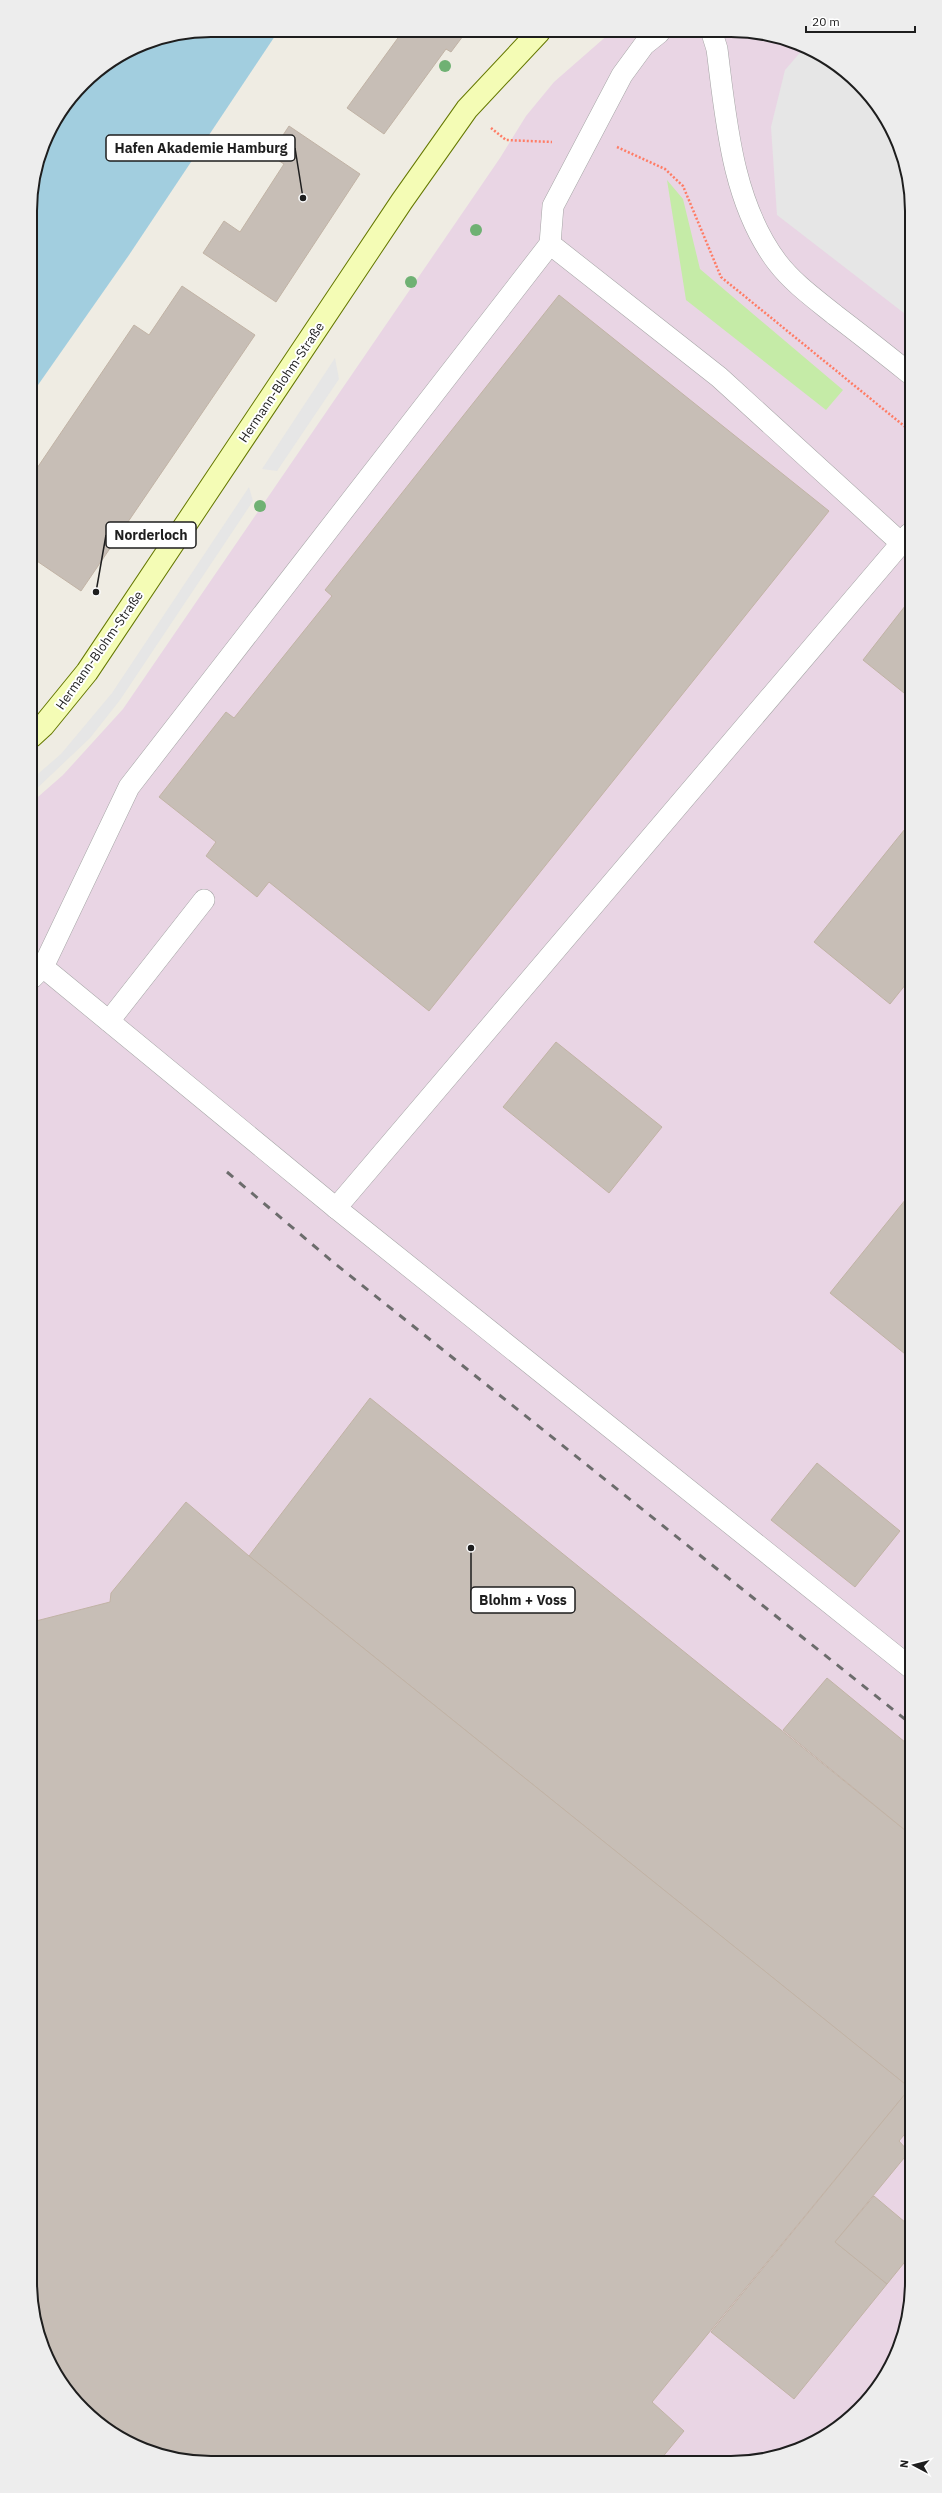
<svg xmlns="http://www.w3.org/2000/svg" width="942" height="2493" viewBox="0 0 942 2493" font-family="'IBM Plex Sans',sans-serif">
  <rect width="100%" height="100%" fill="#efece3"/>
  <!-- industrial -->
  <path fill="#e9d5e4" d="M 610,33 L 767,34 L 821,54 L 859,83 L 888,121 L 908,175 L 912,2294 L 898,2351 L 867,2401 L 822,2439 L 767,2459 L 176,2460 L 131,2444 L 83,2410 L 54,2372 L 34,2318 L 31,803 L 63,775 L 123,709 L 500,158 L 526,116 L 554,82 Z"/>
  <!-- grass -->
  <path fill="#c5eba7" d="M 667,180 L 683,199 L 700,269 L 843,390 L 826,410 L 686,300 Z"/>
  <!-- parking -->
  <g fill="#e6e6e6">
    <path d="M 804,48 L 821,54 L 859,83 L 888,121 L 908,175 L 909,317 L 777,215 L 771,127 L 785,70 Z"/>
    <path d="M 335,358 L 339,379 L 277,471 L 262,469 Z"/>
    <path d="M 249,487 L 253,501 L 120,700 L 90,738 L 31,794 L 31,780 L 61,754 L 112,693 Z"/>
  </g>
  <!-- water -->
  <path fill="#a2cedf" d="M 211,30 L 279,30 L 129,255 L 31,395 L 30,199 L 49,131 L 91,75 L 142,44 Z"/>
  <!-- building -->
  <g fill="#c7beb6" stroke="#c1b3a5">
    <path d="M 403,31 L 466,32 L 451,52 L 446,49 L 384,134 L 347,108 Z"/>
    <path d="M 289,126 L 360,174 L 276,302 L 203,253 L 224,221 L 240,232 L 284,164 L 270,155 Z"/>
    <path d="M 182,286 L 255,335 L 81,591 L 31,557 L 31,477 L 134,325 L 149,335 Z"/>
    <path d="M 559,295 L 829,511 L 429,1011 L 269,882 L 257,897 L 206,856 L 216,842 L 159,797 L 226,712 L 234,718 L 332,596 L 325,590 Z"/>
    <path d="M 909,601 L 909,697 L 863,660 Z"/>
    <path d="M 909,824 L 910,979 L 890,1004 L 814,942 Z"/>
    <path d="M 556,1042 L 662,1127 L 609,1193 L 503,1107 Z"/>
    <path d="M 910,1194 L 910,1358 L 830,1293 Z"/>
    <path d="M 370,1398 L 911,1835 L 911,2089 L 249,1556 Z"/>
    <path d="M 817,1463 L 900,1531 L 855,1587 L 771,1520 Z"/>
    <path d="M 186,1502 L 249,1556 L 910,2088 L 652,2402 L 684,2431 L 661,2459 L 176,2460 L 131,2444 L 83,2410 L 54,2372 L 34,2318 L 32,1622 L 110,1602 L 111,1593 Z"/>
    <path d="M 827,1678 L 911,1747 L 911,1835 L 783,1730 Z"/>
    <path d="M 910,2088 L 911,2142 L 904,2135 L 899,2141 L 909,2152 L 835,2242 L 887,2284 L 794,2399 L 711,2332 Z"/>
    <path d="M 874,2196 L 912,2228 L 912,2253 L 887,2284 L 835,2242 Z"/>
  </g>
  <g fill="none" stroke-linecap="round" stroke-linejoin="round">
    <defs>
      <g id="lane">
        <path d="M 712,33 L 717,49 C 726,120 732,202 777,262 C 793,283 814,298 835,315 C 860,334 884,353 909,373"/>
        <path d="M 550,244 L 719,377 L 901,543"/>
        <path d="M 43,967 L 336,1208 L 911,1668"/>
        <path d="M 32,978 L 43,967 L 129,787 L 550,244 L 553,206 L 622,75 L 644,45 L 659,33"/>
        <path d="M 109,1021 L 204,900"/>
        <path d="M 336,1208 L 909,534"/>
      </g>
      <path id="secondary" d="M 31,737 L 43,726 L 87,672 L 402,201 L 467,109 L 539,32"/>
    </defs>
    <!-- lane casing -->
    <use href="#lane" stroke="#a5a5a5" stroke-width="22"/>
    <!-- secondary casing -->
    <use href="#secondary" stroke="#657801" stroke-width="24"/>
    <!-- path -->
    <g stroke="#ff7c65" stroke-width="2.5" stroke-dasharray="2 2" stroke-linecap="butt">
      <path d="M 491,128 L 506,140 L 552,142"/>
      <path d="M 617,147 L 665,169 L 683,186 L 721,277 L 909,430"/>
    </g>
    <!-- lane -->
    <use href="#lane" stroke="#fff" stroke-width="21"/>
    <!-- secondary -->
    <use href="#secondary" stroke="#f4fcb5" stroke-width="22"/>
    <!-- rail -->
    <path stroke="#6c6c6c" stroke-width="3" stroke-dasharray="8 8" stroke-linecap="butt" d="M 227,1172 L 333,1262 L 911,1724"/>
  </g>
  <!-- trees -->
  <g fill="#6fb173">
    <circle cx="445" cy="66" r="6"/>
    <circle cx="476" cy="230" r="6"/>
    <circle cx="411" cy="282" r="6"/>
    <circle cx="260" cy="506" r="6"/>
  </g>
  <g text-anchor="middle" stroke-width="4" stroke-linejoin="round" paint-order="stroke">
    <!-- street labels -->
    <g font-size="13" fill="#1e1e1e" stroke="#fff">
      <text transform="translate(281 382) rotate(-56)" y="5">Hermann-Blohm-Straße</text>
      <text transform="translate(99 650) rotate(-55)" y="5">Hermann-Blohm-Straße</text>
    </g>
  </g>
  <!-- crop -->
  <path d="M0 0H942V2493H0ZM211 37H731A174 174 0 0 1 905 211V2282A174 174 0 0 1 731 2456H211A174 174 0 0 1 37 2282V211A174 174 0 0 1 211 37Z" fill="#ededed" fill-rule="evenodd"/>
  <path fill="none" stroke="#1e1e1e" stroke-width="2" d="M211 37H731A174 174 0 0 1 905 211V2282A174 174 0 0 1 731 2456H211A174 174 0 0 1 37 2282V211A174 174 0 0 1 211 37Z"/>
  <!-- callouts -->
  <path fill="none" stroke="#1e1e1e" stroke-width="1.5" d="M303 198L295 148M96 592L106 535M471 1548L471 1600"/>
  <g fill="#1e1e1e" stroke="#fff" stroke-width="1.5">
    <circle cx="303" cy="198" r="4"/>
    <circle cx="96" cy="592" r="4"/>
    <circle cx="471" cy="1548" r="4"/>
  </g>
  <g fill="#fff" stroke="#1e1e1e" stroke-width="1.5">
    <rect x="106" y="135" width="189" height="26" rx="4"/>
    <rect x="106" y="522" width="90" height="26" rx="4"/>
    <rect x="471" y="1587" width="104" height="26" rx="4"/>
  </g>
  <g font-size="14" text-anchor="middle" font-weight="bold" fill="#1e1e1e">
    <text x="201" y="153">Hafen Akademie Hamburg</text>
    <text x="151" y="540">Norderloch</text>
    <text x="523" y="1605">Blohm + Voss</text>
  </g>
  <!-- north arrow -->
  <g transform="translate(914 2465) rotate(277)" stroke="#ffffff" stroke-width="3" paint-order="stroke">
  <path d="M0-3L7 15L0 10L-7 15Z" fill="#1e1e1e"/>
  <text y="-6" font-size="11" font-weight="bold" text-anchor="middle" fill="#1e1e1e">N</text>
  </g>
  <!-- scale -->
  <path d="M806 26v6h109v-6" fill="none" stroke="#1e1e1e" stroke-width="2"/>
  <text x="812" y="26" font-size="12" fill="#1e1e1e" stroke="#ffffff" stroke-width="3" paint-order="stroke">20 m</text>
</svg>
